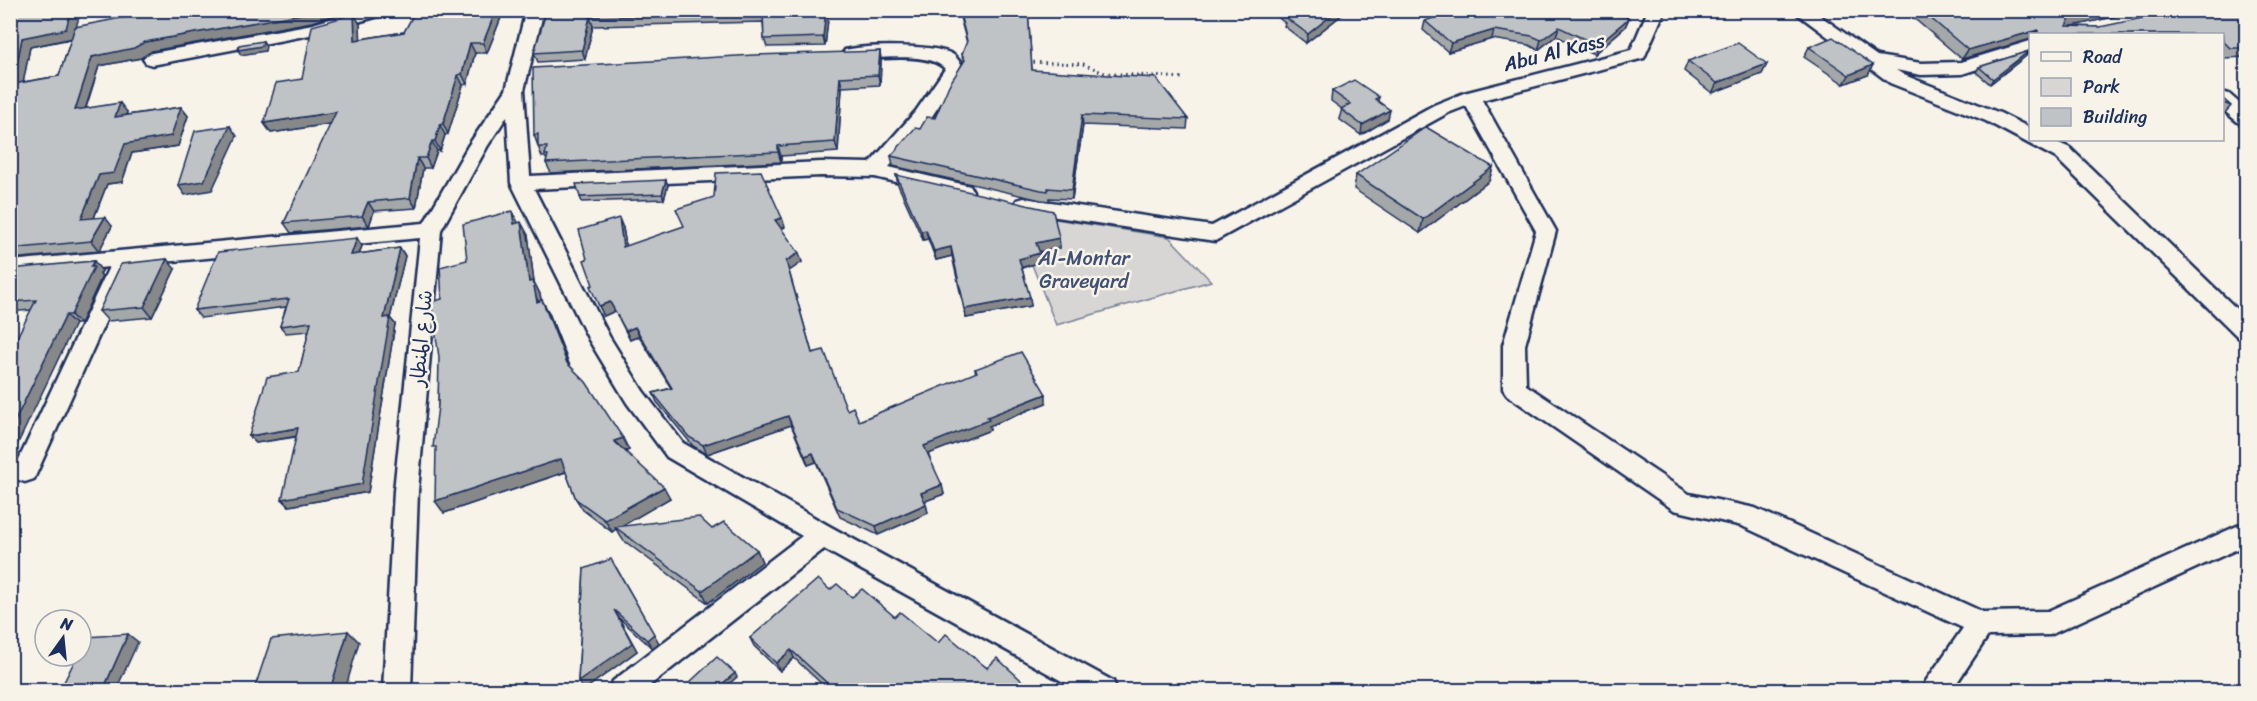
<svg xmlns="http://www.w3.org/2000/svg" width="2257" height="701" viewBox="0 0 2257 701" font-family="Sriracha,'Playpen Sans Arabic',sans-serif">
  <rect width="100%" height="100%" fill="#f7f3e8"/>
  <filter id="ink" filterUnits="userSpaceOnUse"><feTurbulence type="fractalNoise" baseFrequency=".0167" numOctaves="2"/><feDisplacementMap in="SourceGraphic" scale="12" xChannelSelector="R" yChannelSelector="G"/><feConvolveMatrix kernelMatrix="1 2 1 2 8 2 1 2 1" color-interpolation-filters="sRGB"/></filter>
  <g filter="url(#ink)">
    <!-- green -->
    <path fill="#d7d6d4" stroke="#798299" stroke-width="1.5" d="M 1011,212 L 1169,237 L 1211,281 L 1056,325 Z"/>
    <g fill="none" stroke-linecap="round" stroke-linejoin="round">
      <defs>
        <g id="street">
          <path d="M 359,10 L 388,10 L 386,14 L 315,34 L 152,65 L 146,63 L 143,59 L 146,55 L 152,53 L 313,24 Z"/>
          <path d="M 526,10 L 544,10 L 524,90 L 530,176 L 821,162 L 870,163 L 916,111 L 945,69 C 930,51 874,59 851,60 L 845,58 L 842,54 L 845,50 C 865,45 934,44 952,54 C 957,57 961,64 964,68 L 930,119 L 889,167 L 970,186 L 973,191 L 970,196 L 963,198 L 875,177 L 821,176 L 534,189 L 609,336 L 643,391 L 683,443 L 831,527 L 1113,681 L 1117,690 L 1078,690 L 824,549 L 644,690 L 609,690 L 613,681 L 802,536 L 667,457 L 627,403 L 589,340 L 511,183 L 507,116 L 487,147 L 441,230 L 418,491 L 411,690 L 383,690 L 394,491 L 420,238 L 131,265 L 34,479 L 25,482 L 16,479 L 13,472 L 109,267 L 10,277 L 10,261 L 424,223 L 468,146 L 506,90 Z"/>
          <path d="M 1648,10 L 1665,10 L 1644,58 L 1482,100 L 1556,231 L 1525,345 L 1526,385 L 1689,494 L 1755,508 L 1983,612 L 2048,611 L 2246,522 L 2246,545 L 2050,635 L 1988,636 L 1952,690 L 1922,690 L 1926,681 L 1963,628 L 1742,526 L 1674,510 L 1507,395 L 1503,389 L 1503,345 L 1536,231 L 1466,106 L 1448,113 L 1215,241 L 1024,212 L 1017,210 L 1014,205 L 1017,200 L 1024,198 L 1212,226 L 1434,105 L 1464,93 L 1631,50 Z"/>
          <path d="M 1792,10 L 1812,10 L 1877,56 L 1921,63 L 1961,62 L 2030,41 L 2030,52 L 1962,74 L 1921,75 L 1896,70 L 1904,75 L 2000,113 L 2030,128 L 2030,140 L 2052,140 L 2070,148 L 2246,318 L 2246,339 L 2238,337 L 2056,158 L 1986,121 L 1890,83 Z"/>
          <path d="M 2222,92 L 2229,94 L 2246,109 L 2246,125 L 2239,123 L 2222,109 Z"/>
        </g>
      </defs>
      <!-- street casing -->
      <use href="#street" stroke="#1b2f5e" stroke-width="5"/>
      <!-- path -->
      <path stroke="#1b2f5e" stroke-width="3" stroke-dasharray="1.5 4" stroke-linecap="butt" d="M 1028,62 L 1083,64 L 1105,73 L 1183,78"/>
      <!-- street -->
      <use href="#street" fill="#f7f3e8" fill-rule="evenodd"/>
    </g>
    <!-- wall -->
    <g fill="#a5a8a9" stroke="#1b2f5e" stroke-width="1.5" fill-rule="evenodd">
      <path d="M 10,10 L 76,27 L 312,22 L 152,51 L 141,58 L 99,66 L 86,108 L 127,112 L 126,115 L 181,107 L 188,116 L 178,146 L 132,153 L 122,182 L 107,184 L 94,218 L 112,226 L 99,251 L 10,259 ZM 71,39 L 59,76 L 23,82 L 30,47 Z"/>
      <path d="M 416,10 L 504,10 L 487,53 L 475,53 L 467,84 L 463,85 L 448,134 L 445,135 L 440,151 L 437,151 L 431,168 L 423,168 L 416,208 L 374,211 L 369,226 L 291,233 L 284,223 L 331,124 L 271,133 L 264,123 L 302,79 L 360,24 L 360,39 L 404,32 Z"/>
      <path d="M 542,10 L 829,10 L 825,46 L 767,47 L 764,39 L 763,22 L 593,26 L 585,59 L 538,62 L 534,53 L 544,19 L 541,12 Z"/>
      <path d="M 958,10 L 1028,10 L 1032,70 L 1188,119 L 1187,129 L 1083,125 L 1072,199 L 1049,198 L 1049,201 L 1041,200 L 893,166 L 891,156 L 920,129 L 935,118 L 963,62 L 962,54 L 967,43 Z"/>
      <path d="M 1269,10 L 1348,10 L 1306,43 L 1284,26 L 1285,23 Z"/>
      <path d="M 1904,10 L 2145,10 L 2071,26 L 2100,27 L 2247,17 L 2247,57 L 2223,58 L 2223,34 L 2031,34 L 1962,59 Z"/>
      <path d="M 1629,18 L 1625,27 L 1594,54 L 1556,36 L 1538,50 L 1529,45 L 1492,39 L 1448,52 L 1423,30 L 1425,21 Z"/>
      <path d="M 1809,47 L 1868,75 L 1844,84 L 1804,57 Z"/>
      <path d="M 880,51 L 881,61 L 880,85 L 842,87 L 838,152 L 781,156 L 781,162 L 551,173 L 546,163 L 547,160 L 545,157 L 542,157 L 534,135 Z"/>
      <path d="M 2029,51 L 2026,56 L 1990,84 L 1976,72 L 1979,67 Z"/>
      <path d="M 1688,61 L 1767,64 L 1762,74 L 1712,93 L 1684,71 Z"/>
      <path d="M 1332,91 L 1379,97 L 1378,101 L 1388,119 L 1361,135 L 1339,119 L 1342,109 L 1331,101 Z"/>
      <path d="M 2223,99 L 2231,106 L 2223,115 Z"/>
      <path d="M 1493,167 L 1489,181 L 1420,233 L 1354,189 L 1356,175 Z"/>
      <path d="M 896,175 L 1059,238 L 1060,248 L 1040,252 L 1041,262 L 1022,268 L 1031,306 L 966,318 L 952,256 L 936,260 L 928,239 L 923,240 L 898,185 Z"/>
      <path d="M 668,185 L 664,199 L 582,202 L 580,197 Z"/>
      <path d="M 518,223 L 528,235 L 534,282 L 540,294 L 541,300 L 542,300 L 549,313 L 570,366 L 629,450 L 625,452 L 670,498 L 621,526 L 712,529 L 757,550 L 762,562 L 708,603 L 623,540 L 616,529 L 612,532 L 583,510 L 576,499 L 566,472 L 444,513 L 438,406 L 442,299 L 467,260 Z"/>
      <path d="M 785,227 L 781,229 L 802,262 L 789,271 L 812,353 L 847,410 L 859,421 L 976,373 L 975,369 L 1046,403 L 989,426 L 990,430 L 928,454 L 944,494 L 925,501 L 928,513 L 878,535 L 840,517 L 816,462 L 808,465 L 791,425 L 707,454 L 693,446 L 657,402 L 653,393 L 671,388 L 639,336 L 630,340 L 615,311 L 604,316 L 599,306 L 587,259 L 623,228 L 626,246 Z"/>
      <path d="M 362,246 L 359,254 L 400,248 L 405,256 L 390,318 L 395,324 L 368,492 L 289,506 L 296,437 L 256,443 L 249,436 L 299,372 L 309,331 L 286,333 L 280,326 L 286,307 L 201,318 L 194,310 Z"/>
      <path d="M 10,269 L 102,271 L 100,274 L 102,276 L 80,324 L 75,324 L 31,310 L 10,312 Z"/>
      <path d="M 175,269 L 152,317 L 108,321 L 99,311 Z"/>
      <path d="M 584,569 L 659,643 L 652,648 L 619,618 L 637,651 L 584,690 L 578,682 Z"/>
      <path d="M 830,590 L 852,597 L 895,617 L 938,643 L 1032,690 L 819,690 L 824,686 L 794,658 L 780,671 L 754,646 L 750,638 Z"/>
    </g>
    <!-- shaded-wall -->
    <g fill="#86888a" stroke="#1b2f5e" stroke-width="1.5">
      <path d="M 71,10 L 81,10 L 73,38 L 30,47 L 21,94 L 13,84 L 22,38 Z"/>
      <path d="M 314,10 L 350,10 L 312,22 L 152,51 L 141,58 L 99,66 L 82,119 L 75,110 L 92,57 L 145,42 Z"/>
      <path d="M 496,10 L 504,10 L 487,53 L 483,43 Z"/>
      <path d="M 826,10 L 829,10 L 825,46 L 823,37 Z"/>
      <path d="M 1338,10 L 1348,10 L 1306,43 L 1308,34 Z"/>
      <path d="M 2107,10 L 2145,10 L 2064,28 L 2070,18 Z"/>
      <path d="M 354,14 L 360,24 L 361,50 L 355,40 Z"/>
      <path d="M 590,17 L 593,26 L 585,59 L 582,50 Z"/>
      <path d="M 1629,18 L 1625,27 L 1594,54 L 1597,45 Z"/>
      <path d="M 1559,27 L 1556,36 L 1538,50 L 1541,40 Z"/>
      <path d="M 1494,30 L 1492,39 L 1448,52 L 1451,43 Z"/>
      <path d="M 2038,30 L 2034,34 L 2031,34 L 2031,39 L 1962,59 L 1968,50 Z"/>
      <path d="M 263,41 L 266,46 L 265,51 L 241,55 L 238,50 Z"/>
      <path d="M 470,43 L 475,53 L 467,84 L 462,74 Z"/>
      <path d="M 880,51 L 881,61 L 880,85 L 878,75 Z"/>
      <path d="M 2029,51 L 2026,56 L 1990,84 L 1993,79 Z"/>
      <path d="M 1767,64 L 1762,74 L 1712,93 L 1717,83 Z"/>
      <path d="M 1873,65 L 1868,75 L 1844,84 L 1849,75 Z"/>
      <path d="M 458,75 L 463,85 L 448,134 L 443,124 Z"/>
      <path d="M 840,77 L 842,87 L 838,152 L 835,142 Z"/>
      <path d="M 120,103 L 127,112 L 123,126 L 115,117 Z"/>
      <path d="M 181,107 L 188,116 L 178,146 L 132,153 L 122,182 L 107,184 L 90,228 L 81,219 L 99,175 L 125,144 Z"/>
      <path d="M 1390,110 L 1388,119 L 1361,135 L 1362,125 Z"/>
      <path d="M 336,112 L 342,122 L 271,133 L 264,123 Z"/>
      <path d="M 1082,115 L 1083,125 L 1072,199 L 1072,190 Z"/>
      <path d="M 440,125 L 445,135 L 440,151 L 435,141 Z"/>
      <path d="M 230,126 L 237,136 L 212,190 L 185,195 L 178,185 Z"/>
      <path d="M 432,141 L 437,151 L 431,168 L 426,158 Z"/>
      <path d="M 778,146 L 781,156 L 781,162 L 778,152 Z"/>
      <path d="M 417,158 L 423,168 L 416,208 L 410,198 Z"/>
      <path d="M 1493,167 L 1489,181 L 1420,233 L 1423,219 Z"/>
      <path d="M 666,180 L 668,185 L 664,199 L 662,194 Z"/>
      <path d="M 368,202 L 374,211 L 369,226 L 362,216 Z"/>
      <path d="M 512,211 L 519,224 L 514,224 Z"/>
      <path d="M 105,217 L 112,226 L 99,251 L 91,241 Z"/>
      <path d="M 619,218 L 623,228 L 628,257 L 623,247 Z"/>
      <path d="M 782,218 L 785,227 L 778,230 L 775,220 Z"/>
      <path d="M 521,222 L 528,235 L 534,282 L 540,294 L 544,314 L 529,282 Z"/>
      <path d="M 926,230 L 928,239 L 923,240 L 921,231 Z"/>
      <path d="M 357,238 L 362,246 L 356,262 L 351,255 Z"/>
      <path d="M 1059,238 L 1060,248 L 1037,252 L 1036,243 Z"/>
      <path d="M 951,247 L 952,256 L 936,260 L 934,251 Z"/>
      <path d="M 400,248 L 405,256 L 390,318 L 395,324 L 368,492 L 289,506 L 282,499 L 384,318 Z"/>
      <path d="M 799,253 L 802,262 L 789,271 L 786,261 Z"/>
      <path d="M 1040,253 L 1041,262 L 1020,268 L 1019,259 Z"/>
      <path d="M 167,259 L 175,269 L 152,317 L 144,307 Z"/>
      <path d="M 94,261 L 102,271 L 100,274 L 102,276 L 80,324 L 71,315 Z"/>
      <path d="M 1030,297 L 1031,306 L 966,318 L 965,309 Z"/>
      <path d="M 542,300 L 549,313 L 573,375 L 567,363 Z"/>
      <path d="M 610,302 L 615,311 L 604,316 L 599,306 Z"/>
      <path d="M 66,315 L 75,324 L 10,460 L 10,431 Z"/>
      <path d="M 635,327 L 639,336 L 630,340 L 626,331 Z"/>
      <path d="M 1046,394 L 1046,403 L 989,426 L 990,430 L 926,455 L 924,446 L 987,417 Z"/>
      <path d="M 788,416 L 791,425 L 707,454 L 703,445 Z"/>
      <path d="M 298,428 L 304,435 L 256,443 L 249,436 Z"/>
      <path d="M 623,438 L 629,450 L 620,453 L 614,441 Z"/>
      <path d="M 813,453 L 816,462 L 808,465 L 805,456 Z"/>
      <path d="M 561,459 L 568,471 L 444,513 L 435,501 Z"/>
      <path d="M 942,485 L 944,494 L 923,502 L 921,493 Z"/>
      <path d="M 664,487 L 670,498 L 617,529 L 615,527 L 616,529 L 612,532 L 605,520 Z"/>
      <path d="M 926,504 L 928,513 L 878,535 L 876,526 Z"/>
      <path d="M 757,550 L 762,562 L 708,603 L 702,591 Z"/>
      <path d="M 616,567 L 659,643 L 652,648 L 647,640 Z"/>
      <path d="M 614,610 L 637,651 L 584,690 L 578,682 Z"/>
      <path d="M 348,631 L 359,642 L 345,690 L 330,690 Z"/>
      <path d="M 128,634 L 138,642 L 116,690 L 103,690 Z"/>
      <path d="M 791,650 L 794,658 L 780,671 L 776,663 Z"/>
      <path d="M 735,673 L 737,677 L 722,690 L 715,690 Z"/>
    </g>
    <!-- building -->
    <g fill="#c0c3c5" stroke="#1b2f5e" stroke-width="1.5">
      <path d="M 10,10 L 71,10 L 66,29 L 22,38 L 13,84 L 59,76 L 75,27 L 162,10 L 314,10 L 307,13 L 145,42 L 134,48 L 92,57 L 75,110 L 120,103 L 115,117 L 181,107 L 171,136 L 125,144 L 114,173 L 99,175 L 81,219 L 105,217 L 91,241 L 10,249 Z"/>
      <path d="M 416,10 L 496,10 L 483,43 L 470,43 L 462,74 L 458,75 L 443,124 L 440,125 L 435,141 L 432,141 L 426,158 L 417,158 L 410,198 L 368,202 L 362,216 L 284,223 L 336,112 L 264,123 L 276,83 L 302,79 L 312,26 L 354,14 L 355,40 L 404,32 Z"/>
      <path d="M 542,10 L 826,10 L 823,37 L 764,39 L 763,13 L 590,17 L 582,50 L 534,53 L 546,12 L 541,12 Z"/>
      <path d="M 959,10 L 1028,10 L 1032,70 L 1156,78 L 1188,119 L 1082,115 L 1072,190 L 1048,188 L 1048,191 L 1041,190 L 891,156 L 915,128 L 920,129 L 927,117 L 935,118 L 949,85 L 965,60 L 962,54 L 967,41 Z"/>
      <path d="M 1282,10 L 1338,10 L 1308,34 L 1285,17 L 1289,16 Z"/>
      <path d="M 1455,10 L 1613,10 L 1629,18 L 1597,45 L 1559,27 L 1541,40 L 1532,36 L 1494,30 L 1451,43 L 1425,21 Z"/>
      <path d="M 1921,10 L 2107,10 L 2070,18 L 2066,26 L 2100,27 L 2180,10 L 2240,10 L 2247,17 L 2247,48 L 2230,48 L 2223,41 L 2223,34 L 2038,34 L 2038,30 L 1968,50 Z"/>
      <path d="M 1833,37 L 1873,65 L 1849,75 L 1809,47 Z"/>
      <path d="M 263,41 L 262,46 L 238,50 L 239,45 Z"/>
      <path d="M 1738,43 L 1767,64 L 1717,83 L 1688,61 Z"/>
      <path d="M 880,51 L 878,75 L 840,77 L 835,142 L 778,146 L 778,152 L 546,163 L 548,155 L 545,155 L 547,147 L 538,147 L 538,134 L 534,135 L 533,68 L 754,55 Z"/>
      <path d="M 2029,51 L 1993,79 L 1979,67 Z"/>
      <path d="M 1354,80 L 1379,97 L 1375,99 L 1390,110 L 1362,125 L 1341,109 L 1350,104 L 1332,91 Z"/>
      <path d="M 2223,99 L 2231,106 L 2223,103 Z"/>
      <path d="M 230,126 L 204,181 L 178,185 L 195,131 Z"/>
      <path d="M 1426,127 L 1493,167 L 1423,219 L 1356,175 Z"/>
      <path d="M 761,171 L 782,218 L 775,220 L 799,253 L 786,261 L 812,353 L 824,350 L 847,410 L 853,407 L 859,421 L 977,372 L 975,369 L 1021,352 L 1046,394 L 987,417 L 989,420 L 924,446 L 942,485 L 921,493 L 926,504 L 876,526 L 837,508 L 813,453 L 805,456 L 788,416 L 703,445 L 689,437 L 653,393 L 672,388 L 635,327 L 626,331 L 610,302 L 599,306 L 590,286 L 593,285 L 584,260 L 587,259 L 579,230 L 619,218 L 623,247 L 684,226 L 676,209 L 714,197 L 716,173 Z"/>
      <path d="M 896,175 L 1053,211 L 1059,238 L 1036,243 L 1040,253 L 1019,259 L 1030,297 L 965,309 L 951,247 L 934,251 L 926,230 L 921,231 Z"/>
      <path d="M 666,180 L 662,194 L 580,197 L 576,184 Z"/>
      <path d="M 512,211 L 514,224 L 521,222 L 529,282 L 533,281 L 537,302 L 542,300 L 567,363 L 586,382 L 623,438 L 614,441 L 664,487 L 605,520 L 576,499 L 561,459 L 435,501 L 436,447 L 433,447 L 438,406 L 439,357 L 431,302 L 442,299 L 440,267 L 467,260 L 463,224 Z"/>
      <path d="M 357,238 L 351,255 L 400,248 L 384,318 L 390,317 L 362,484 L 282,499 L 298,428 L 249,436 L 267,377 L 299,372 L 311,322 L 280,326 L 289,299 L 194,310 L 218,252 Z"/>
      <path d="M 167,259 L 144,307 L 99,311 L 121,264 Z"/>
      <path d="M 94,261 L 90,267 L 94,267 L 71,315 L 66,315 L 10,431 L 10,351 L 36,300 L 10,302 L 10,269 Z"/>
      <path d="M 699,517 L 712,529 L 724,522 L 757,550 L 702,591 L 615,527 Z"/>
      <path d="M 611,559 L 654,634 L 647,640 L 614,610 L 632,643 L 578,682 L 584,569 Z"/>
      <path d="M 818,579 L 830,590 L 837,584 L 852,597 L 862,589 L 895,617 L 900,612 L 938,643 L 946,634 L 987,668 L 997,658 L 1032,690 L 819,690 L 827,683 L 791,650 L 776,663 L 750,638 Z"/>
      <path d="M 348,631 L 330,690 L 254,690 L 271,639 Z"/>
      <path d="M 128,634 L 103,690 L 13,690 L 62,686 L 77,656 L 81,656 L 81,649 L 87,637 Z"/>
      <path d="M 717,657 L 735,673 L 715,690 L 699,690 L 690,682 Z"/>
    </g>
  </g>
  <g text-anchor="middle" stroke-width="5" stroke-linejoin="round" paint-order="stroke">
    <!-- street labels -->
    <g font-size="20" fill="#1b2f5e" stroke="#f7f3e8">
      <text transform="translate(1554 52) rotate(-14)" y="7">Abu Al Kass</text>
      <text transform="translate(421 338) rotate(-85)" y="7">شارع المنطار</text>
    </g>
    <!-- park labels -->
    <g font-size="20" fill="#415076" stroke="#f7f3e8">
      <text x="1084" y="265">Al-Montar<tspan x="1084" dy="23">Graveyard</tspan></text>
    </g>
  </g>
  <!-- margin -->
  <rect width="2257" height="701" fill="none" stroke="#f7f3e8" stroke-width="36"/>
  <rect x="18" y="18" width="2221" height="665" fill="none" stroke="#1b2f5e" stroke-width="2" filter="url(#ink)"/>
  <!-- legend -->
  <rect x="2029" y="33" width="195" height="108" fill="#f7f3e8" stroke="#9fa5b1" stroke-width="1.5"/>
  <rect x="2041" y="52" width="30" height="9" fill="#f7f3e8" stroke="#9fa5b1" stroke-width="1.5"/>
  <text x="2083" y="63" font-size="18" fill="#1b2f5e">Road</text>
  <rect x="2041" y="78" width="30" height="18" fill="#d7d6d4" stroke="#9fa5b1" stroke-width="1.5"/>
  <text x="2083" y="93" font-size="18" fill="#1b2f5e">Park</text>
  <rect x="2041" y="108" width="30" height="18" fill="#c0c3c5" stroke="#9fa5b1" stroke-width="1.5"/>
  <text x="2083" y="123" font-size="18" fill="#1b2f5e">Building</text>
  <!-- north arrow -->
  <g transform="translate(63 638) rotate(15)"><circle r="28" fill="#f7f3e8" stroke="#9fa5b1" stroke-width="1.5"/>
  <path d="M0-4.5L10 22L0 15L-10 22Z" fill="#1b2f5e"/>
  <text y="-9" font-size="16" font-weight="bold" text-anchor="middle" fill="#1b2f5e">N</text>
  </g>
</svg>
